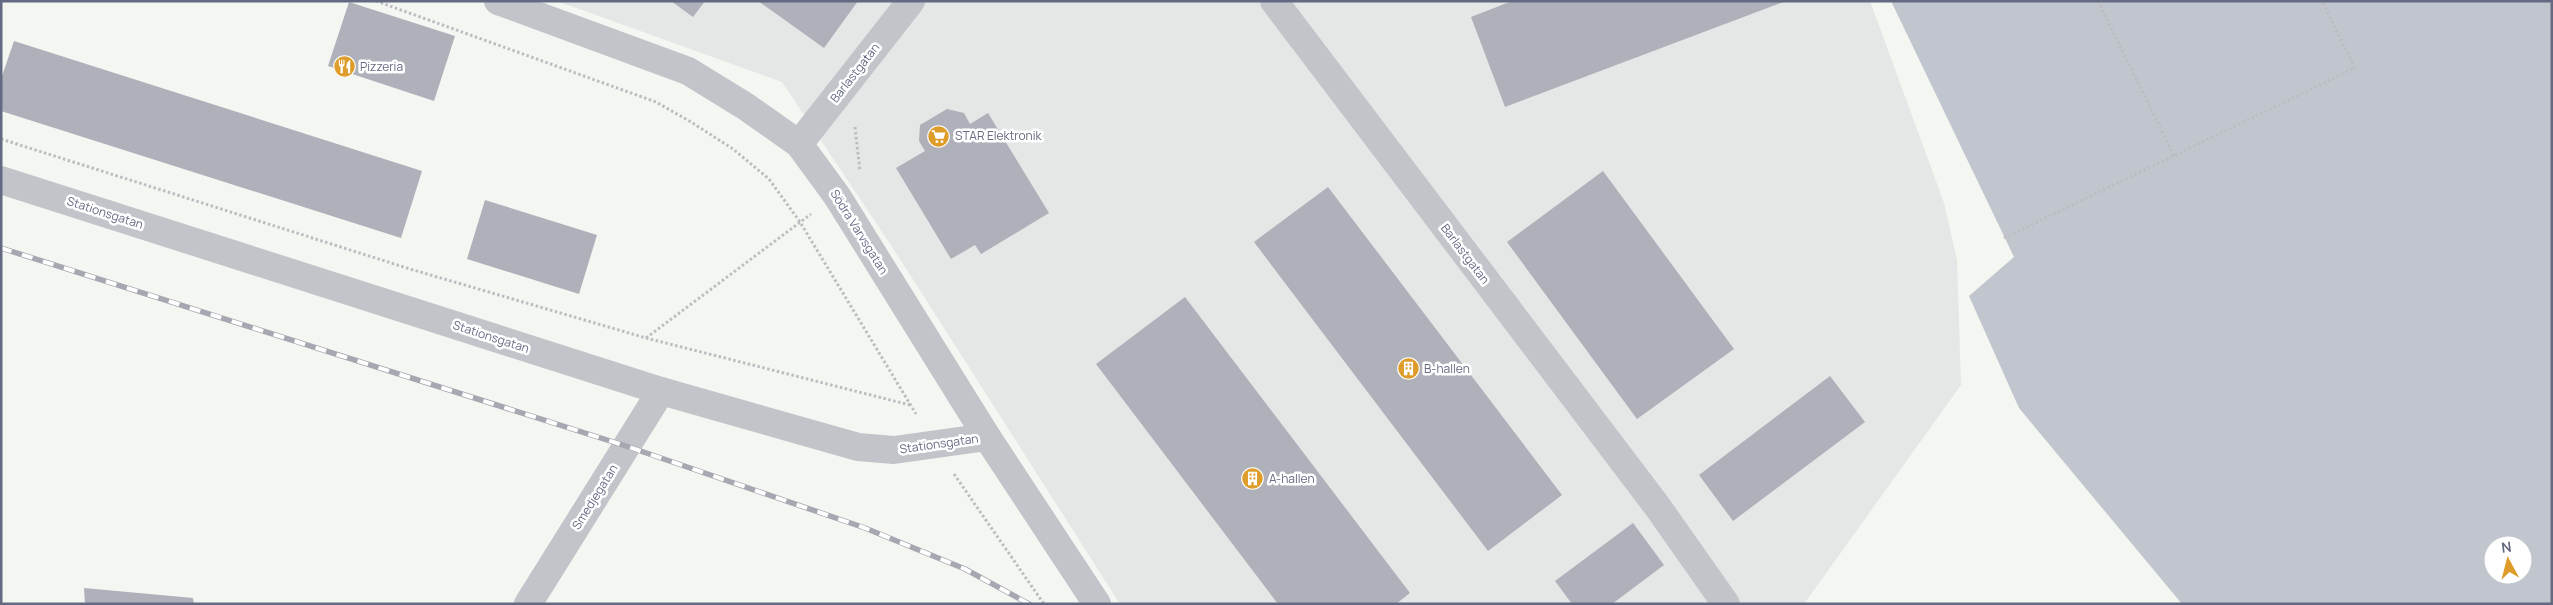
<svg xmlns="http://www.w3.org/2000/svg" width="2553" height="605" viewBox="0 0 2553 605" font-family="Manrope,sans-serif">
  <rect width="100%" height="100%" fill="#f4f6f2"/>
  <!-- built -->
  <path fill="#e5e6e6" d="M 557,1 L 1870,1 L 1944,203 L 1957,260 L 1961,385 L 1804,604 L 1120,604 L 898,256 L 782,82 Z"/>
  <!-- water -->
  <path fill="#c1c5ce" fill-rule="evenodd" d="M 1891,1 L 2552,1 L 2552,604 L 2182,604 L 2019,408 L 1969,296 L 2014,257 ZM 2493,545 L 2523,545 L 2523,575 L 2493,575 Z"/>
  <!-- building -->
  <g fill="#aeb0ba">
    <path d="M 671,1 L 705,1 L 693,17 Z"/>
    <path d="M 758,1 L 858,1 L 824,48 Z"/>
    <path d="M 1512,1 L 1786,1 L 1505,107 L 1471,17 Z"/>
    <path d="M 349,2 L 455,36 L 434,101 L 328,66 Z"/>
    <path d="M 14,41 L 422,171 L 401,238 L 1,111 L 1,79 Z"/>
    <path d="M 947,109 L 964,113 L 970,124 L 988,113 L 1049,213 L 981,254 L 975,245 L 951,259 L 896,168 L 925,151 L 919,141 L 920,125 Z"/>
    <path d="M 1603,171 L 1734,349 L 1637,419 L 1507,242 Z"/>
    <path d="M 1328,187 L 1562,495 L 1488,551 L 1254,242 Z"/>
    <path d="M 485,200 L 597,235 L 579,294 L 467,259 Z"/>
    <path d="M 1185,297 L 1410,593 L 1396,604 L 1278,604 L 1096,364 Z"/>
    <path d="M 1830,376 L 1865,422 L 1733,521 L 1699,475 Z"/>
    <path d="M 1633,523 L 1664,565 L 1612,604 L 1572,604 L 1555,581 Z"/>
    <path d="M 84,588 L 193,598 L 194,604 L 85,604 Z"/>
  </g>
  <g fill="none" stroke-linecap="round" stroke-linejoin="round">
    <!-- path -->
    <g stroke="#bdbdc1" stroke-width="3" stroke-dasharray="2.5 2.5" stroke-linecap="butt">
      <path d="M 376,1 L 656,102 L 691,122 L 733,149 L 769,179 L 800,222 L 916,414"/>
      <path d="M 2098,1 L 2174,156"/>
      <path d="M 855,127 L 860,171"/>
      <path d="M 1,139 L 410,269 L 646,338 L 910,405"/>
      <path d="M 2004,238 L 2355,68 L 2322,1"/>
      <path d="M 646,338 L 811,214"/>
      <path d="M 954,474 L 1044,604"/>
    </g>
    <!-- minor -->
    <g stroke="#c3c4ca" stroke-width="28">
      <path d="M 498,1 L 688,71 L 745,106 L 799,144 L 837,196 L 987,437 L 1097,604"/>
      <path d="M 1274,1 L 1657,506 L 1726,604"/>
      <path d="M 799,144 L 911,1"/>
      <path d="M 1,180 L 661,391 L 858,447 L 894,450 L 987,437"/>
      <path d="M 528,604 L 661,391"/>
    </g>
    <defs>
      <path id="rail" d="M 1,248 L 626,446 L 865,528 L 965,569 L 1029,604"/>
    </defs>
    <!-- rail casing -->
    <use href="#rail" stroke="#a6a7b0" stroke-width="5.5"/>
    <!-- rail -->
    <use href="#rail" stroke="#fff" stroke-width="4" stroke-dasharray="11" stroke-linecap="butt"/>
  </g>
  <!-- icons -->
  <defs>
    <symbol id="restaurant-disc" viewBox="-11 -11 22 22"><circle r="9.5" fill="#de9d2a" stroke="#fff"/><path d="M-5-6h1v4h1v-4h1v4h1v-4h1v5L-1.5 .5V6h-2V.5L-5-1ZM5-6V6H3V1.5H1.5Q1.5-4 5-6Z" fill="#fff"/></symbol>
    <symbol id="supermarket-disc" viewBox="-11 -11 22 22"><circle r="9.5" fill="#de9d2a" stroke="#fff"/><path d="M-6-5.5h2.5l.6 2H6L4.5 2H-2.5L-4.4-4H-6ZM-1.5 3.2a1.3 1.3 0 1 0 .1 0ZM3 3.2a1.3 1.3 0 1 0 .1 0Z" fill="#fff"/></symbol>
    <symbol id="building-disc" viewBox="-11 -11 22 22"><circle r="9.5" fill="#de9d2a" stroke="#fff"/><path d="M-4-6H4V6H1V3H-1V6H-4ZM-2.5-4.3h1.7v1.8h-1.7ZM.8-4.3h1.7v1.8H.8ZM-2.5-1h1.7V.8h-1.7ZM.8-1h1.7V.8H.8Z" fill="#fff"/></symbol>
  </defs>
  <g fill-rule="evenodd">
    <use href="#restaurant-disc" x="332" y="54" width="25" height="25"/>
    <use href="#supermarket-disc" x="926" y="124" width="25" height="25"/>
    <use href="#building-disc" x="1396" y="356" width="25" height="25"/>
    <use href="#building-disc" x="1240" y="466" width="25" height="25"/>
  </g>
  <g text-anchor="middle" stroke-width="5" stroke-linejoin="round" paint-order="stroke">
    <!-- poi labels -->
    <g font-size="12" fill="#656a83" stroke="#fff" text-anchor="start">
      <text x="360" y="71">Pizzeria</text>
      <text x="955" y="140">STAR Elektronik</text>
      <text x="1424" y="373">B-hallen</text>
      <text x="1269" y="483">A-hallen</text>
    </g>
    <!-- street labels -->
    <g font-size="12" fill="#656a83" stroke="#fff">
      <text transform="translate(855 73) rotate(-52)" y="4">Barlastgatan</text>
      <text transform="translate(105 213) rotate(18)" y="4">Stationsgatan</text>
      <text transform="translate(859 232) rotate(58)" y="4">Södra Varvsgatan</text>
      <text transform="translate(1465 254) rotate(53)" y="4">Barlastgatan</text>
      <text transform="translate(491 337) rotate(18)" y="4">Stationsgatan</text>
      <text transform="translate(939 444) rotate(-8)" y="4">Stationsgatan</text>
      <text transform="translate(595 497) rotate(-58)" y="4">Smedjegatan</text>
    </g>
  </g>
  <!-- border -->
  <rect width="2553" height="605" fill="none" stroke="#656a83" stroke-width="5"/>
  <!-- north arrow -->
  <g transform="translate(2508 560) rotate(353)"><circle r="24" fill="#ffffff" stroke="#c1c3cd"/>
  <path d="M0-4L9 19L0 12L-9 19Z" fill="#de9d2a"/>
  <text y="-8" font-size="14" font-weight="bold" text-anchor="middle" fill="#656a83">N</text>
  </g>
</svg>
